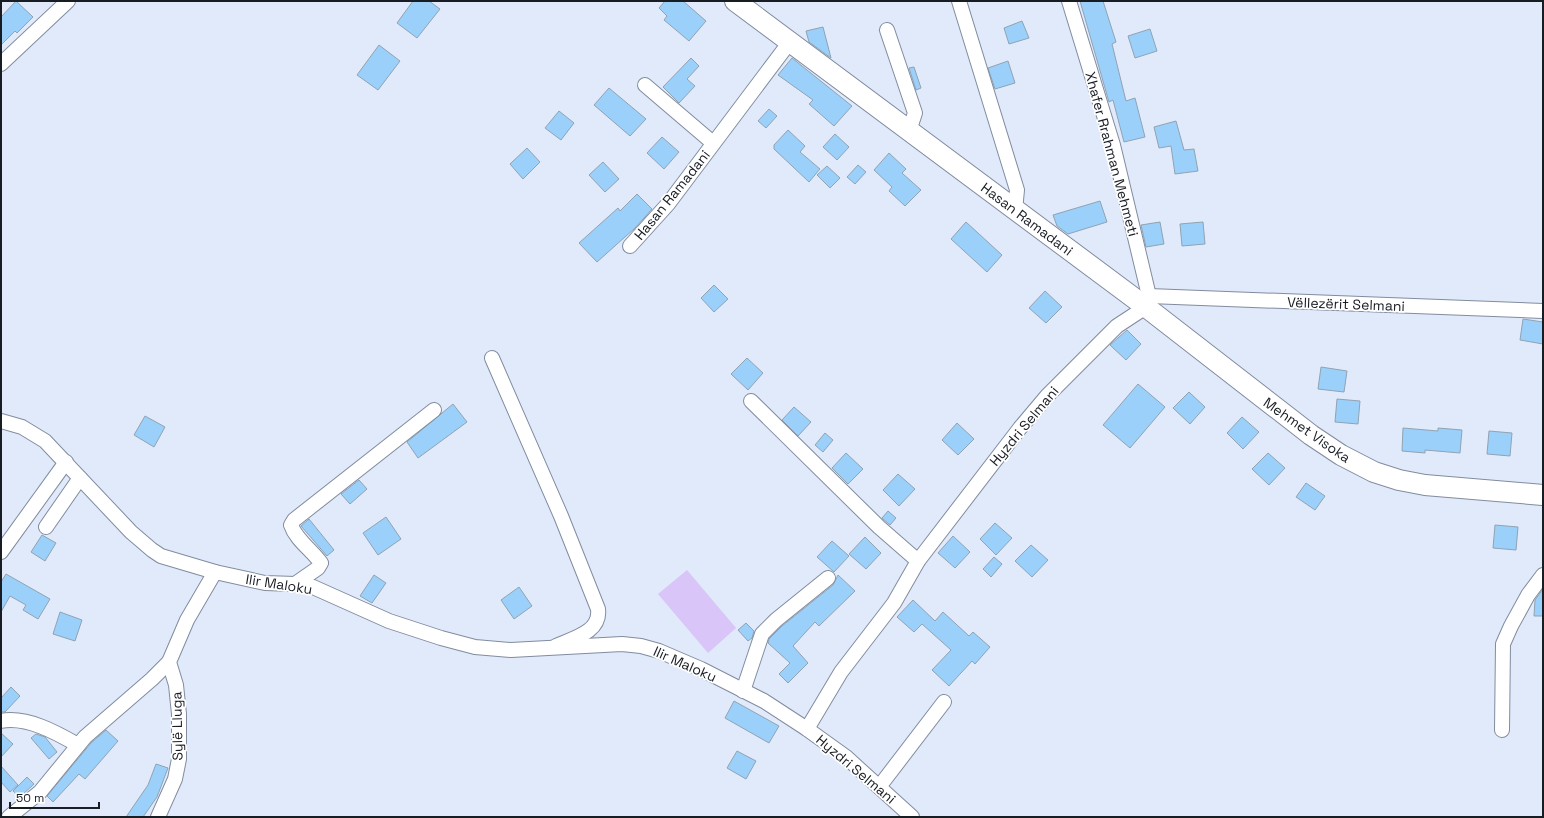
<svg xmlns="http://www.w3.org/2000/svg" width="1544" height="818" viewBox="0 0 1544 818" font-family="'Space Grotesk',sans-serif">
  <rect width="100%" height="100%" fill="#e1eafb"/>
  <!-- green -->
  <path fill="#d9c5f7" d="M 687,570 L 736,628 L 708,653 L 658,594 Z"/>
  <!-- building -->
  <g fill="#9ad0fa" stroke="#90a3b3">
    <path d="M 16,1 L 33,17 L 17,33 L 15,31 L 1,45 L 1,17 Z"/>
    <path d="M 413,1 L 429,1 L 440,9 L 417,38 L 397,23 Z"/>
    <path d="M 665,1 L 683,1 L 706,21 L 689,41 L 664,20 L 667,16 L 659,8 Z"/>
    <path d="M 1080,1 L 1103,1 L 1116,42 L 1112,44 L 1126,101 L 1135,98 L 1145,137 L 1124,142 L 1113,100 L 1109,102 Z"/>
    <path d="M 1022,21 L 1029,38 L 1009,44 L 1004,28 Z"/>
    <path d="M 823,27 L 831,58 L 809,42 L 806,31 Z"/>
    <path d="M 1150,29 L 1157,51 L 1135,58 L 1128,36 Z"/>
    <path d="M 379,45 L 400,61 L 378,90 L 357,75 Z"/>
    <path d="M 691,58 L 699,66 L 687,79 L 695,86 L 679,103 L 663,87 Z"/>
    <path d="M 792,58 L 852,106 L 834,126 L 809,104 L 813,100 L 778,75 Z"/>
    <path d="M 1008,61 L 1015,83 L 995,89 L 988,68 Z"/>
    <path d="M 914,67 L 921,88 L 916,90 L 909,68 Z"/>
    <path d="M 609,88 L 646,119 L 630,136 L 594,105 Z"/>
    <path d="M 769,109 L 777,116 L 766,128 L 758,121 Z"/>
    <path d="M 559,111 L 574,123 L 561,140 L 545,128 Z"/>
    <path d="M 1176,121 L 1184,150 L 1194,149 L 1198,171 L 1175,174 L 1171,146 L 1159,148 L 1154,127 Z"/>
    <path d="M 788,130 L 805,146 L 800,152 L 820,169 L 809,182 L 774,149 L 774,145 Z"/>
    <path d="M 835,134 L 849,147 L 837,160 L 823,147 Z"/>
    <path d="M 662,137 L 679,152 L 664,169 L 647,153 Z"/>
    <path d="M 527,148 L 540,162 L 523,179 L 510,164 Z"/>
    <path d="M 889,153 L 906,169 L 902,173 L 921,190 L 905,206 L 889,191 L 892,187 L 874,170 Z"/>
    <path d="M 603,162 L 619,179 L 605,192 L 589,175 Z"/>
    <path d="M 858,165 L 866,172 L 855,184 L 847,177 Z"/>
    <path d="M 827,166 L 840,178 L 830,188 L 817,175 Z"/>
    <path d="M 637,194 L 652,209 L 635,228 L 597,262 L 579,243 L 618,208 L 620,211 Z"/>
    <path d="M 1100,201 L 1107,222 L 1068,234 L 1057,226 L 1053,215 Z"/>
    <path d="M 966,222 L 1002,255 L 987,272 L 951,239 Z"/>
    <path d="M 1160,222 L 1164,244 L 1146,247 L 1141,225 Z"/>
    <path d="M 1203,222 L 1205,244 L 1182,246 L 1180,224 Z"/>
    <path d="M 714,285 L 728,299 L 714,312 L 701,298 Z"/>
    <path d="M 1045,291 L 1062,307 L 1046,323 L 1029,308 Z"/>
    <path d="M 1523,319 L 1543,322 L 1543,344 L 1520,340 Z"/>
    <path d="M 1127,330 L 1141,344 L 1126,360 L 1110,345 Z"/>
    <path d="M 747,358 L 763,373 L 748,390 L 731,374 Z"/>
    <path d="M 1321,367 L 1347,371 L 1344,392 L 1318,389 Z"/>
    <path d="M 1138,384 L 1165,407 L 1130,448 L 1103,425 Z"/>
    <path d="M 1189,392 L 1205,407 L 1190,424 L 1173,408 Z"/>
    <path d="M 1337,399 L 1360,401 L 1358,424 L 1335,422 Z"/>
    <path d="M 453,404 L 467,422 L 418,458 L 407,442 Z"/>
    <path d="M 794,407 L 811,422 L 798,436 L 782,420 Z"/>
    <path d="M 145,416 L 165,427 L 154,447 L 134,435 Z"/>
    <path d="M 1242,417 L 1259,432 L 1243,449 L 1227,433 Z"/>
    <path d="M 957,423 L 974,439 L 958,455 L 942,440 Z"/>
    <path d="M 1403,428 L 1438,431 L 1438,428 L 1462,430 L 1460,453 L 1425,450 L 1425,453 L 1402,451 Z"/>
    <path d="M 1489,431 L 1512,433 L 1510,456 L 1487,454 Z"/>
    <path d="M 825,433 L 833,440 L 823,452 L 815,445 Z"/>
    <path d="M 846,453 L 863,469 L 848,484 L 832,468 Z"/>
    <path d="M 1268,453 L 1285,468 L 1269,485 L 1252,469 Z"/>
    <path d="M 898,474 L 915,489 L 899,506 L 883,490 Z"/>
    <path d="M 359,480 L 367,489 L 350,504 L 341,494 Z"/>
    <path d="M 1306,483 L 1325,496 L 1315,510 L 1296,497 Z"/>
    <path d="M 888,511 L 896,518 L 890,525 L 882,518 Z"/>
    <path d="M 386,517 L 401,539 L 378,555 L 363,533 Z"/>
    <path d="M 309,519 L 334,550 L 327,556 L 301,526 Z"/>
    <path d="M 995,523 L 1012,538 L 996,555 L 980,539 Z"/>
    <path d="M 1495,525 L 1518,527 L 1516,550 L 1493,548 Z"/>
    <path d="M 42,535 L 56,543 L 45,561 L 31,552 Z"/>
    <path d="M 953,536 L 970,552 L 955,568 L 938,553 Z"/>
    <path d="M 865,537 L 881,553 L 866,569 L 849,554 Z"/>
    <path d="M 832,541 L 849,556 L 834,572 L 817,557 Z"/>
    <path d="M 1031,545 L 1048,560 L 1032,577 L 1015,561 Z"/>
    <path d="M 994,557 L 1002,564 L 991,577 L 983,569 Z"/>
    <path d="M 6,574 L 50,599 L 38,619 L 23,610 L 26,605 L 10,596 L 1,612 L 1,582 Z"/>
    <path d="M 374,575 L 386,583 L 372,603 L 360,596 Z"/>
    <path d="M 838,575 L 855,591 L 819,626 L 815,622 L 793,646 L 808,663 L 788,683 L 779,674 L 790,663 L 768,643 L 769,639 L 782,626 L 833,585 Z"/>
    <path d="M 519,587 L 532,606 L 514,619 L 501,600 Z"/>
    <path d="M 1543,589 L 1543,616 L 1534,616 L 1535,600 Z"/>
    <path d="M 913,600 L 935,621 L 943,612 L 969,636 L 973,632 L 990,647 L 975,664 L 972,661 L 949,686 L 932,670 L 951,650 L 922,624 L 914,632 L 897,617 Z"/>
    <path d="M 60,612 L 82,620 L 75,641 L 53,634 Z"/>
    <path d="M 746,623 L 754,631 L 752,638 L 748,641 L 738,630 Z"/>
    <path d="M 11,687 L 20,696 L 5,712 L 1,712 L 1,698 Z"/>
    <path d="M 734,701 L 779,726 L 769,743 L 725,718 Z"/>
    <path d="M 106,730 L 118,741 L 85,779 L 79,774 L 53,802 L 47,796 L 91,743 Z"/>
    <path d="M 1,733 L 13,744 L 1,757 Z"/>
    <path d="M 36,734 L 45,737 L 57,752 L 49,759 L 31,738 Z"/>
    <path d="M 737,751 L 756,761 L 746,779 L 727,768 Z"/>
    <path d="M 156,764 L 168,768 L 157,797 L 143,817 L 126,817 L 148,785 Z"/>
    <path d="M 1,766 L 18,785 L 10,792 L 1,782 Z"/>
    <path d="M 27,777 L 34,784 L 20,797 L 13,791 Z"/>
  </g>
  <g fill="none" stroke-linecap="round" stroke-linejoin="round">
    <defs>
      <g id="minor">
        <path d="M 959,1 L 1017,190 L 1015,210"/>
        <path d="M 887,30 L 915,113 L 909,131"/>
        <path d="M 1,64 L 68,1"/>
        <path d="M 645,85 L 713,143"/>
        <path d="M 630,246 L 668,204 L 789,43"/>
        <path d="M 1149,296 L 1543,311"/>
        <path d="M 492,358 L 561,516 L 598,609 C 601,632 574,638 556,646"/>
        <path d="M 751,401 L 879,527 L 918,561"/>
        <path d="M 1,421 L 22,427 L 45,441 L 131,532 L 152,550 L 161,556 L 215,572 L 265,583 L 295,584 L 313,587 L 389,621 L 441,638 L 475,647 L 511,650 L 622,644 L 641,646 L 659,651 L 701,669 L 764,701 L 807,729 L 846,757 L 912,817"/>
        <path d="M 46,527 L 80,478"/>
        <path d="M 1,552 L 66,462"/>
        <path d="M 295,584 L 318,568 L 321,563 C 312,550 296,540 291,525 L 294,520 L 434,410"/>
        <path d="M 743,691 L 762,634 L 776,620 L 828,578"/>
        <path d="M 1,721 C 27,716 57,733 78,745"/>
        <path d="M 807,729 L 841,672 L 894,603 L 918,561 L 1020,428 L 1047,396 L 1117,326 L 1146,307 L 1149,296 L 1113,145 L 1069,1"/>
        <path d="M 1502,730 L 1503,644 L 1511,626 L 1528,595 L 1543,575"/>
        <path d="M 879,787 L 944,702"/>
        <path d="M 9,817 L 40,792 L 85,737 L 152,679 L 169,662"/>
        <path d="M 158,817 L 175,779 L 179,759 L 179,714 L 176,685 L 169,662 L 187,620 L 215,572"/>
      </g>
      <path id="secondary" d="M 735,1 L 1146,307 L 1311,435 L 1341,455 L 1374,472 L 1399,480 L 1425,485 L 1543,495"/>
    </defs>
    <!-- minor casing -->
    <use href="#minor" stroke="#818c9f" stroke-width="16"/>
    <!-- secondary casing -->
    <use href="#secondary" stroke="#818c9f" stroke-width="22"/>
    <!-- minor -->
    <use href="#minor" stroke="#fff" stroke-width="14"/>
    <!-- secondary -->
    <use href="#secondary" stroke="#fff" stroke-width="20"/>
  </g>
  <g text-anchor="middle" stroke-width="3.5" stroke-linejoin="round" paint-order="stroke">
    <!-- street labels -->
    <g font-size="14" fill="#181c23" stroke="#fff">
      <text transform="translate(1112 154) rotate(75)" y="5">Xhafer Rrahman Mehmeti</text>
      <text transform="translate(672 195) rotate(-51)" y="5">Hasan Ramadani</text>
      <text transform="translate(1027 219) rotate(37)" y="5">Hasan Ramadani</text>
      <text transform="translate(1346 304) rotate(2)" y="5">Vëllezërit Selmani</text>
      <text transform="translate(1024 426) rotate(-50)" y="5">Hyzdri Selmani</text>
      <text transform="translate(1307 430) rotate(35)" y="5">Mehmet Visoka</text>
      <text transform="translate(279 584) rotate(9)" y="5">Ilir Maloku</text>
      <text transform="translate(685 664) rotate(24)" y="5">Ilir Maloku</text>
      <text transform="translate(177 726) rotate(-91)" y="5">Sylë Lluga</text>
      <text transform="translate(856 769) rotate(40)" y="5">Hyzdri Selmani</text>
    </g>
  </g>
  <!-- border -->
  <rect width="1544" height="818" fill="none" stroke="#181c23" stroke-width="4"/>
  <!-- scale -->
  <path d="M10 802v6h89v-6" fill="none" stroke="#181c23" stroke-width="2"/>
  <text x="16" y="802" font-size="12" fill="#181c23" stroke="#ffffff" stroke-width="3" paint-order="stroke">50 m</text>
</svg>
